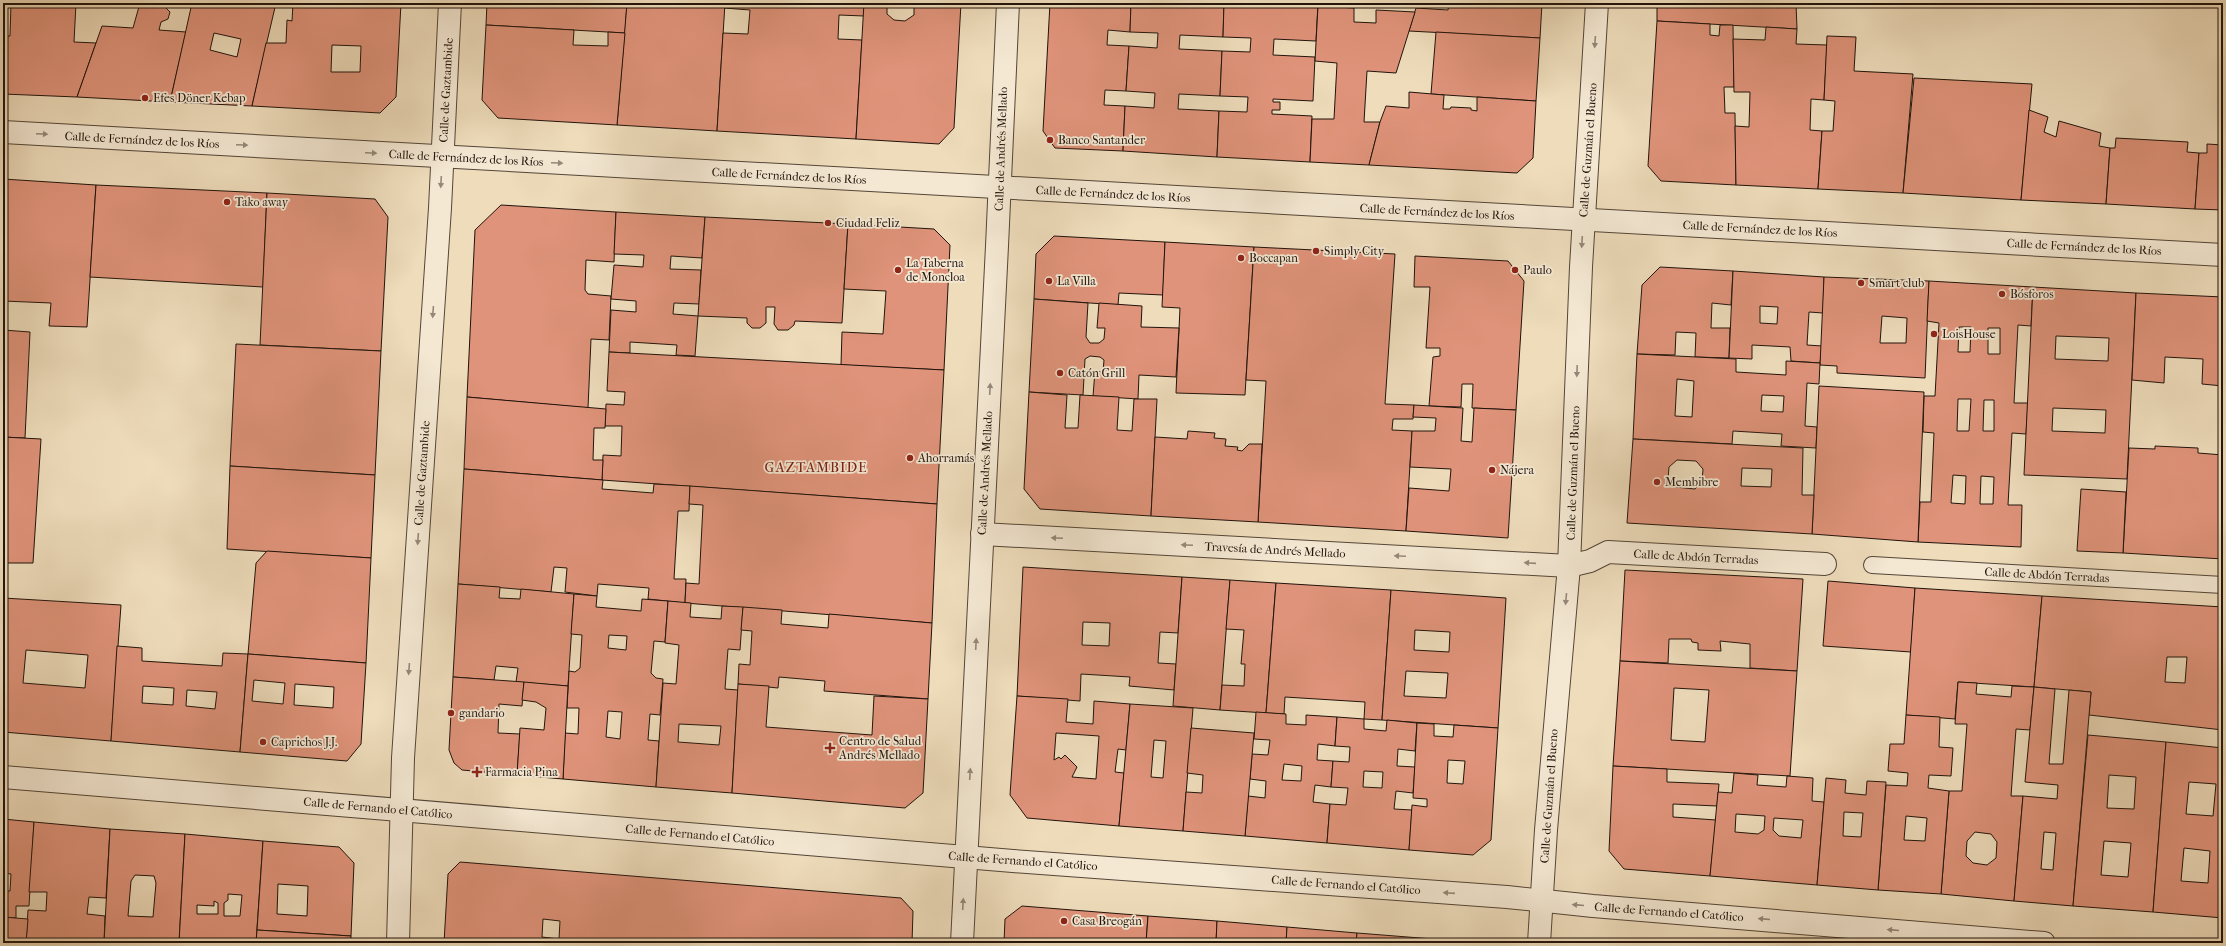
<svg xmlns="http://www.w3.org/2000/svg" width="2226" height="946" viewBox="0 0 2226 946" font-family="'IM FELL French Canon',serif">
  <rect width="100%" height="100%" fill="#eedcbb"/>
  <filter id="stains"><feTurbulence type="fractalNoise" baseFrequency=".005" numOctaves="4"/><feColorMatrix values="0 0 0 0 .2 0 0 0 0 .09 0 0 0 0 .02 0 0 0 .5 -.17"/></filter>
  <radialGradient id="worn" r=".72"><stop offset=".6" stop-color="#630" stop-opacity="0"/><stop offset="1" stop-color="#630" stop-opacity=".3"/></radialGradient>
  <!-- building -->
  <g fill="#df937a" stroke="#21130b" fill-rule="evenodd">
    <path d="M 11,3 L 76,3 L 74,42 L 96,43 L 77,97 L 3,94 L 3,36 L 10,36 Z"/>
    <path d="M 140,3 L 166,3 L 165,7 L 170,12 L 168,19 L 161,22 L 159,30 L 186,32 L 170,102 L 77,97 L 102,26 L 133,28 Z"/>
    <path d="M 192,3 L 276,3 L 252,106 L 170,102 ZM 214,33 L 241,39 L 237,57 L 210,50 Z"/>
    <path d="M 293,3 L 401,3 L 396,97 L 380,113 L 252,106 L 266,43 L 286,43 L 287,20 L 292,21 ZM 332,45 L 361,46 L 360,72 L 331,72 Z"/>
    <path d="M 487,3 L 627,3 L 625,33 L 486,25 Z"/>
    <path d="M 627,3 L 725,3 L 717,131 L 617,125 Z"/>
    <path d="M 725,3 L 864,3 L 864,16 L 839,15 L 838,39 L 862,40 L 856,139 L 717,131 L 723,33 L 748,34 L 750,10 L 724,8 Z"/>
    <path d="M 864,3 L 887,3 L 887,14 L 894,20 L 905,21 L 914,15 L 914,3 L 961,3 L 954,128 L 939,144 L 856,139 Z"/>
    <path d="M 1050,3 L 1131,3 L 1130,32 L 1108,30 L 1107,45 L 1129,46 L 1126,91 L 1105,90 L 1104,105 L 1125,106 L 1123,151 L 1055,148 L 1043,131 Z"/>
    <path d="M 1131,3 L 1224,3 L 1223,37 L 1180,35 L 1179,49 L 1222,51 L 1220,96 L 1179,94 L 1178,109 L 1219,111 L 1217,157 L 1123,151 L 1125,106 L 1154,108 L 1155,93 L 1126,91 L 1129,46 L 1157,48 L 1158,33 L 1130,32 Z"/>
    <path d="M 1224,3 L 1318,3 L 1316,41 L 1274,39 L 1273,55 L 1315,57 L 1313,101 L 1273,99 L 1273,102 L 1280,102 L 1280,110 L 1272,110 L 1272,114 L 1312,116 L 1310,162 L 1217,157 L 1219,111 L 1247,112 L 1248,97 L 1220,96 L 1222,51 L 1250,52 L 1251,38 L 1223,37 Z"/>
    <path d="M 1449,3 L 1542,3 L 1540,38 L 1409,31 L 1416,8 L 1448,10 Z"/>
    <path d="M 1657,3 L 1796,3 L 1797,29 L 1657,21 Z"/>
    <path d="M 1318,6 L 1354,8 L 1354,22 L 1376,23 L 1376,10 L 1415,12 L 1396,73 L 1367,71 L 1364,122 L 1380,122 L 1369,165 L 1310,162 L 1312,119 L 1334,119 L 1337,63 L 1315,61 Z"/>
    <path d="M 1657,21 L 1710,24 L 1710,35 L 1719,36 L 1720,25 L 1733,25 L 1734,87 L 1724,87 L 1725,113 L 1735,113 L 1736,185 L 1661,181 L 1648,166 Z"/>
    <path d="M 486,25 L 574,30 L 573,45 L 608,46 L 608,32 L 625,33 L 617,125 L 498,118 L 482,100 Z"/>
    <path d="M 1766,27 L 1797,29 L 1796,44 L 1827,45 L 1824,100 L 1811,99 L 1810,130 L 1822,131 L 1818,189 L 1736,185 L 1735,126 L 1749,127 L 1750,92 L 1734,92 L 1733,39 L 1765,40 Z"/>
    <path d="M 1436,32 L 1540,38 L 1536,101 L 1431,94 Z"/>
    <path d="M 1827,36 L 1856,37 L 1854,71 L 1913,74 L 1903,193 L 1818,189 L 1822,131 L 1833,131 L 1835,101 L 1824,100 Z"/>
    <path d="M 1914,78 L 2032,84 L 2021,200 L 1903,193 Z"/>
    <path d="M 1409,92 L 1444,95 L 1443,109 L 1450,109 L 1451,107 L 1471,108 L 1471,110 L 1477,111 L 1477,97 L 1536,101 L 1533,158 L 1517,173 L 1369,165 L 1380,122 L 1386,106 L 1409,108 Z"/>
    <path d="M 2029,110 L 2048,117 L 2044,132 L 2056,137 L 2059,121 L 2101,133 L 2099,146 L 2110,148 L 2106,204 L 2021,200 Z"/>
    <path d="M 2116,138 L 2188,142 L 2187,152 L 2199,153 L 2195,209 L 2106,204 L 2110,148 L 2115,148 Z"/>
    <path d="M 2207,144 L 2223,145 L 2223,210 L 2195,209 L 2199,153 L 2207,153 Z"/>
    <path d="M 3,179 L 96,185 L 87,327 L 49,326 L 51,303 L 3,301 Z"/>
    <path d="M 96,185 L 267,193 L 263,287 L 90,277 Z"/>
    <path d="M 267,193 L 375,199 L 388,217 L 381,351 L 260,345 Z"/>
    <path d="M 501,205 L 616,212 L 614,262 L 586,260 L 585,290 L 588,294 L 611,296 L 609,340 L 591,339 L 588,408 L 467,397 L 475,230 Z"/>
    <path d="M 616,212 L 705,217 L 702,258 L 671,256 L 670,269 L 701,270 L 699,304 L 674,303 L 673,314 L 698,316 L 695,356 L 676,355 L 677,345 L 630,342 L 630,353 L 609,352 L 611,310 L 636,312 L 636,301 L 611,299 L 614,265 L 643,267 L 644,255 L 614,254 Z"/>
    <path d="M 705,217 L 848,224 L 842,323 L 795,321 L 794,325 L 788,330 L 778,330 L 774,324 L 775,307 L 766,307 L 766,323 L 760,328 L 752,328 L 747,323 L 747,318 L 698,316 Z"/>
    <path d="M 848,224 L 934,229 L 950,245 L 944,370 L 841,365 L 842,332 L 883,334 L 886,291 L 844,289 Z"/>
    <path d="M 1054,236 L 1165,242 L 1163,295 L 1119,293 L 1118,305 L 1034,299 L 1036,254 Z"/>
    <path d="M 1165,242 L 1254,247 L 1245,395 L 1176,393 L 1180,308 L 1162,307 Z"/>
    <path d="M 1254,247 L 1395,254 L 1385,404 L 1414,405 L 1413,419 L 1393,419 L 1392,430 L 1412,431 L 1406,531 L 1258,522 L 1266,381 L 1246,380 Z"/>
    <path d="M 1415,256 L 1508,261 L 1524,281 L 1516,410 L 1472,408 L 1473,384 L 1462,384 L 1461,407 L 1429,406 L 1433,357 L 1440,356 L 1440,348 L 1426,348 L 1430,287 L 1414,287 Z"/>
    <path d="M 1660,267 L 1733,271 L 1731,305 L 1712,303 L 1711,328 L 1730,328 L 1729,358 L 1695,357 L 1696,333 L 1676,332 L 1675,355 L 1637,354 L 1642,285 Z"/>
    <path d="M 1733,271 L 1824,277 L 1823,313 L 1809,312 L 1807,345 L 1822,346 L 1820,363 L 1791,361 L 1790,347 L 1752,345 L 1752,359 L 1729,358 ZM 1760,306 L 1778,307 L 1777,324 L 1760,323 Z"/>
    <path d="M 1824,277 L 1929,281 L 1925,378 L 1837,373 L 1837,366 L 1820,365 ZM 1882,316 L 1907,318 L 1906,343 L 1880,343 Z"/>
    <path d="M 1929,281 L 2033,287 L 2031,326 L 2018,325 L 2014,403 L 2028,403 L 2026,434 L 2012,433 L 2008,505 L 2022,505 L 2021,547 L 1918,542 L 1920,502 L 1931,502 L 1934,433 L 1923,432 L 1924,396 L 1935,396 L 1939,323 L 1927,321 ZM 1959,327 L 1971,327 L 1970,352 L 1958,352 ZM 1988,328 L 2000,328 L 2000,354 L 1988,354 ZM 1958,399 L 1971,399 L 1969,431 L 1957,431 ZM 1984,400 L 1994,400 L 1994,431 L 1983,431 ZM 1953,475 L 1966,476 L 1965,504 L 1951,503 ZM 1981,476 L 1994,477 L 1993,504 L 1980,504 Z"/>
    <path d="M 2033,287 L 2136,293 L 2127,479 L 2024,475 ZM 2056,336 L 2109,338 L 2108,361 L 2055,359 ZM 2053,408 L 2106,410 L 2105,433 L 2052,431 Z"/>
    <path d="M 2136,293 L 2223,297 L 2223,386 L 2202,384 L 2203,359 L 2165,357 L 2164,383 L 2132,380 Z"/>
    <path d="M 1034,299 L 1088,303 L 1086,337 L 1090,343 L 1099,343 L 1104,339 L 1105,328 L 1097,328 L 1099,303 L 1142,306 L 1141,327 L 1179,328 L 1176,377 L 1139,375 L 1138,399 L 1093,396 L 1095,371 L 1103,372 L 1104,360 L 1100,357 L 1090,356 L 1085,359 L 1083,395 L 1029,392 Z"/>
    <path d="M 3,330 L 30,332 L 25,438 L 3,437 Z"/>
    <path d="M 236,344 L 381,351 L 375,475 L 230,466 Z"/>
    <path d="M 609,352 L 944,370 L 937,504 L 602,480 L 603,455 L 621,456 L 622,426 L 605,426 L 606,404 L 624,405 L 625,392 L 607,391 Z"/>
    <path d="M 1637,354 L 1736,359 L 1736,372 L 1786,375 L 1786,361 L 1820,363 L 1819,384 L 1807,383 L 1805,426 L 1817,427 L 1816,448 L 1781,446 L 1782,434 L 1733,431 L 1732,444 L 1633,439 ZM 1677,379 L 1694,381 L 1692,417 L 1675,416 ZM 1762,395 L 1784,396 L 1783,412 L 1761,411 Z"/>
    <path d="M 1819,386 L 1924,392 L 1918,542 L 1812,534 Z"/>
    <path d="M 1029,392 L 1067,395 L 1065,428 L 1078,428 L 1080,395 L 1119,397 L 1117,430 L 1132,431 L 1134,399 L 1157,399 L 1151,516 L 1040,509 L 1024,489 Z"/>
    <path d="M 467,397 L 606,409 L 605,428 L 594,428 L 593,460 L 603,460 L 602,480 L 464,469 Z"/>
    <path d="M 1414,405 L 1463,408 L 1461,441 L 1472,442 L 1474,408 L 1516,410 L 1508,538 L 1406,531 L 1409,488 L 1449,491 L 1451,469 L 1410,467 L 1412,431 L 1435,431 L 1436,418 L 1413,417 Z"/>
    <path d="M 1188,431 L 1215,433 L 1214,438 L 1226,439 L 1225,446 L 1238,447 L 1237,450 L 1242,451 L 1249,444 L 1262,444 L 1258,522 L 1151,516 L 1155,437 L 1187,439 Z"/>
    <path d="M 3,437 L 41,439 L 33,563 L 3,563 Z"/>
    <path d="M 1633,439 L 1803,448 L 1802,495 L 1814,495 L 1812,534 L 1627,523 ZM 1677,460 L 1696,461 L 1703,469 L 1702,482 L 1695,489 L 1675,487 L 1668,479 L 1669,467 ZM 1742,468 L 1772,469 L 1771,487 L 1741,486 Z"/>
    <path d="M 2155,446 L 2198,448 L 2198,453 L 2223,455 L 2223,559 L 2123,553 L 2129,448 L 2155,449 Z"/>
    <path d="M 230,466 L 375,475 L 371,558 L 227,549 Z"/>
    <path d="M 464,469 L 603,480 L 602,489 L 653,493 L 654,484 L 690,486 L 689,511 L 678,511 L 674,579 L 686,579 L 685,603 L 648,599 L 649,588 L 598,584 L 597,596 L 565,592 L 567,568 L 554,567 L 551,592 L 458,584 Z"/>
    <path d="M 690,486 L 937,504 L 932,623 L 685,603 L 686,583 L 699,584 L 703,505 L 689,504 Z"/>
    <path d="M 2081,489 L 2126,492 L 2123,553 L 2077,551 Z"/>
    <path d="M 267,551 L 371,558 L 366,663 L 248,654 L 256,563 Z"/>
    <path d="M 1023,567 L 1182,577 L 1178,633 L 1160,632 L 1158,663 L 1176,664 L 1174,690 L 1129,686 L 1130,677 L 1081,674 L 1080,701 L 1017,696 ZM 1083,622 L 1110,623 L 1109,646 L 1082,645 Z"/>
    <path d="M 1625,570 L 1803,579 L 1797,671 L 1750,668 L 1750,644 L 1720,641 L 1721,651 L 1698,650 L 1698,643 L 1692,642 L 1691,639 L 1669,639 L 1668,663 L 1620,661 Z"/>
    <path d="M 1182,577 L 1230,580 L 1220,710 L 1173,706 Z"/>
    <path d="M 1230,580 L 1276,583 L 1266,713 L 1220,710 L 1222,685 L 1244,686 L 1245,664 L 1241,664 L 1244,630 L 1226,629 Z"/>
    <path d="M 1828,581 L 1915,588 L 1911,652 L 1823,646 Z"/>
    <path d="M 1276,583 L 1391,590 L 1382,720 L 1364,719 L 1365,702 L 1285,697 L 1284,714 L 1266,713 Z"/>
    <path d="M 458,584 L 500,587 L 499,598 L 520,599 L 521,589 L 574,594 L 568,686 L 516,682 L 518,668 L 496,666 L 494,680 L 453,677 Z"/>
    <path d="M 1915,588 L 2042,596 L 2034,687 L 1958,682 L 1955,719 L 1906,715 Z"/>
    <path d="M 1391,590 L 1506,598 L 1498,728 L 1382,720 ZM 1415,630 L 1450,632 L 1449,652 L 1414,650 ZM 1406,671 L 1448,673 L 1446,698 L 1404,696 Z"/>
    <path d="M 574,594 L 597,596 L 596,607 L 641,611 L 642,599 L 668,601 L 665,642 L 654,641 L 651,673 L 656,678 L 663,679 L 660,715 L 650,714 L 648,740 L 659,741 L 656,787 L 563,779 L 565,733 L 578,734 L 579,708 L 567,708 L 569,671 L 575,672 L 580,668 L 582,635 L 571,634 ZM 609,635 L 627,636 L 626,650 L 608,648 ZM 608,711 L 622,712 L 620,739 L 606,737 Z"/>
    <path d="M 2042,596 L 2223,607 L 2223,730 L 2089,715 L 2091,692 L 2034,687 ZM 2167,657 L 2187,657 L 2185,683 L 2165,682 Z"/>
    <path d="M 3,598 L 121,605 L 111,741 L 3,732 ZM 26,650 L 88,655 L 85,688 L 23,683 Z"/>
    <path d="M 668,601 L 691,603 L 690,617 L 721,619 L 722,606 L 743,607 L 740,650 L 728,649 L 725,689 L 738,690 L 732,793 L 656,787 L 663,683 L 676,684 L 679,645 L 665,643 ZM 679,724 L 721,726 L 719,745 L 678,742 Z"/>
    <path d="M 743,607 L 782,610 L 781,624 L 828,628 L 829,614 L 932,623 L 928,699 L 824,691 L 825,681 L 779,677 L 778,688 L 738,684 L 739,664 L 750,665 L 752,631 L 741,630 Z"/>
    <path d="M 117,646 L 142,648 L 142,661 L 222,666 L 223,653 L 248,654 L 240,752 L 111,741 ZM 143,686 L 174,688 L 173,705 L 142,703 ZM 187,690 L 217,692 L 215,709 L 186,706 Z"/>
    <path d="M 248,654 L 366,663 L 361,744 L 347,761 L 240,752 ZM 254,680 L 285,683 L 283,704 L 252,701 ZM 295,684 L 334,687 L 333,708 L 294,705 Z"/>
    <path d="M 1620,661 L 1797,671 L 1790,776 L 1613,766 ZM 1674,688 L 1709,690 L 1705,742 L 1671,740 Z"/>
    <path d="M 453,677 L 524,682 L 522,706 L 499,704 L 498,733 L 520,734 L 517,775 L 462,770 L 454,763 L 449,750 Z"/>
    <path d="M 524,682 L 568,686 L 563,779 L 517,775 L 520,728 L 544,730 L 546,708 L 536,702 L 522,700 Z"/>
    <path d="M 1958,682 L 1977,683 L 1976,694 L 2011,697 L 2012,686 L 2034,687 L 2030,730 L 2016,729 L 2011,796 L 2023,796 L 2014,901 L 1941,894 L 1949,791 L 1962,791 L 1967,724 L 1955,724 ZM 1975,832 L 1991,834 L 1997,842 L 1996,858 L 1987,865 L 1973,863 L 1966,856 L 1967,841 Z"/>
    <path d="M 738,684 L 769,686 L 766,727 L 872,735 L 874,696 L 928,699 L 923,793 L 905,808 L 732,793 Z"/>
    <path d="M 2034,687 L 2055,689 L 2049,764 L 2063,764 L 2069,690 L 2091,692 L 2073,906 L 2014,901 L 2023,796 L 2057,799 L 2058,785 L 2025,782 ZM 2044,832 L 2056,833 L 2053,870 L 2041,869 Z"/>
    <path d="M 1017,696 L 1068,699 L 1066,722 L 1093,724 L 1094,701 L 1130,704 L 1126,750 L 1118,749 L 1115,772 L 1124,773 L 1119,826 L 1027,818 L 1010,795 ZM 1056,733 L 1099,736 L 1096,779 L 1072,777 L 1077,767 L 1065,755 L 1061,759 L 1059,757 L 1054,760 Z"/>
    <path d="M 1130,704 L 1193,708 L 1183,831 L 1119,826 ZM 1154,740 L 1166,741 L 1163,778 L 1151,777 Z"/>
    <path d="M 1256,712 L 1286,714 L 1286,724 L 1306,725 L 1306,715 L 1337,717 L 1335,746 L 1318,744 L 1317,760 L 1333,761 L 1331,787 L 1315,785 L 1313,802 L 1330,804 L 1327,843 L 1245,836 L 1248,796 L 1265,798 L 1266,781 L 1250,779 L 1252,754 L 1268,755 L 1270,740 L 1254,739 ZM 1284,764 L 1302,766 L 1301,781 L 1282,780 Z"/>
    <path d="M 1906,715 L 1940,717 L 1939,747 L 1953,748 L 1951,776 L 1929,775 L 1928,788 L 1949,791 L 1941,894 L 1878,890 L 1886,785 L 1907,786 L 1908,773 L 1888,771 L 1890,744 L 1904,744 ZM 1906,816 L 1927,818 L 1925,841 L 1904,840 Z"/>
    <path d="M 1337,717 L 1364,719 L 1364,729 L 1386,731 L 1387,720 L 1417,723 L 1415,751 L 1398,749 L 1397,766 L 1415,767 L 1413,793 L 1396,791 L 1394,809 L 1412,810 L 1409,850 L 1327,843 L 1330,804 L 1346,805 L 1348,788 L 1331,787 L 1333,761 L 1349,762 L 1350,747 L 1335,746 ZM 1364,771 L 1383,772 L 1382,788 L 1363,787 Z"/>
    <path d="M 1417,723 L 1434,724 L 1434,736 L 1453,737 L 1454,725 L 1498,728 L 1491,840 L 1473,855 L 1409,850 L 1412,805 L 1427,807 L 1427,799 L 1413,798 ZM 1448,760 L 1465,761 L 1463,784 L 1447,783 Z"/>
    <path d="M 1191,728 L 1254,733 L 1245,836 L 1183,831 L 1186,792 L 1202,793 L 1203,775 L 1187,773 Z"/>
    <path d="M 2088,735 L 2166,742 L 2153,912 L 2073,906 ZM 2109,775 L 2136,777 L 2134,809 L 2107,808 ZM 2104,841 L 2131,843 L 2128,877 L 2101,875 Z"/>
    <path d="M 2166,742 L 2223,748 L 2223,918 L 2153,912 ZM 2189,782 L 2216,784 L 2213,816 L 2186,814 ZM 2184,848 L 2210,851 L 2208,883 L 2181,881 Z"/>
    <path d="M 1613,766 L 1667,769 L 1667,782 L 1719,784 L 1717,806 L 1673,804 L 1673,817 L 1716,820 L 1710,876 L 1624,869 L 1609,851 Z"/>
    <path d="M 1734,773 L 1758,775 L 1757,785 L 1786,787 L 1787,776 L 1813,778 L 1812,801 L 1824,802 L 1817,885 L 1710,876 L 1718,792 L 1732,793 ZM 1736,814 L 1765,816 L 1764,830 L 1758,834 L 1735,832 ZM 1774,818 L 1803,820 L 1801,838 L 1779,836 L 1773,830 Z"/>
    <path d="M 1826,778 L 1846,780 L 1845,793 L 1866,795 L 1867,781 L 1886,782 L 1878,890 L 1817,885 ZM 1844,812 L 1863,813 L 1861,837 L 1843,836 Z"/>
    <path d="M 3,819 L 34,822 L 29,906 L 16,906 L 16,918 L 3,917 L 3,891 L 10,891 L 11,874 L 3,873 Z"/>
    <path d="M 34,822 L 110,829 L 106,898 L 89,897 L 87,914 L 105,916 L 104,943 L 26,943 L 28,910 L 46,911 L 47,892 L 29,892 Z"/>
    <path d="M 110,829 L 185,834 L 179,943 L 104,943 ZM 135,875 L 154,876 L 156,883 L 153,917 L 128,916 L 131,881 Z"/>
    <path d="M 185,834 L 263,841 L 256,943 L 179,943 ZM 228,894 L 242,895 L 240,916 L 224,916 L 224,903 L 228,900 ZM 214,901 L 218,903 L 218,914 L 197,914 L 197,905 L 214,906 Z"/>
    <path d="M 263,841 L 339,847 L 354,863 L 351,936 L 257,930 ZM 278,884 L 308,886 L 307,916 L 277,914 Z"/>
    <path d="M 460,862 L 901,898 L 913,911 L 912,943 L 444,943 L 448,874 ZM 543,919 L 560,921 L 559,939 L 542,937 Z"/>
    <path d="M 1022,906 L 1148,916 L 1146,943 L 1004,943 L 1005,919 Z"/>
    <path d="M 1148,916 L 1217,921 L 1216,943 L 1146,943 Z"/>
    <path d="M 3,917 L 28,919 L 26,943 L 3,943 Z"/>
    <path d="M 1217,921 L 1287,927 L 1286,943 L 1216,943 Z"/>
    <path d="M 1287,927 L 1357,933 L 1356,943 L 1286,943 Z"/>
    <path d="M 257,930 L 351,936 L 351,943 L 256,943 Z"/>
    <path d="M 1357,933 L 1471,942 L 1472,943 L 1356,943 Z"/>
  </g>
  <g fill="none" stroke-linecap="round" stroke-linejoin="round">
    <defs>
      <path id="service" d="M 1872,565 L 2223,585"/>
      <g id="minor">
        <path d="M 3,132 L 2223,255"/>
        <path d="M 982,534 L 1569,566 L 1590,561 L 1608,552 L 1825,564"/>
        <path d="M 3,777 L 1013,861 L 1507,897 L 1593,906 L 2044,943"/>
        <path d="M 398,943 L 403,758 L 440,208 L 450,3"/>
        <path d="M 962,943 L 997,246 L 1008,3"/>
      </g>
      <path id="tertiary" d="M 1539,943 L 1546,830 L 1569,566 L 1581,267 L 1597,3"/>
    </defs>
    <!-- service casing -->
    <use href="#service" stroke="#544537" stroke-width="18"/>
    <!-- minor casing -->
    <use href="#minor" stroke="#544537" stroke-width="24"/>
    <!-- tertiary casing -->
    <use href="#tertiary" stroke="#544537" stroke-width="24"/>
    <!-- service -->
    <use href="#service" stroke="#f4e8d3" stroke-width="16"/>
    <!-- minor -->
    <use href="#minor" stroke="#f4e8d3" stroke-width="22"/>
    <!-- tertiary -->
    <use href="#tertiary" stroke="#f4e8d3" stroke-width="22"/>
  </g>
  <!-- one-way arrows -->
  <defs><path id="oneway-solid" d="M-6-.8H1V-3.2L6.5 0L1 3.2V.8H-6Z"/></defs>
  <g fill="#958879">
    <use href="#oneway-solid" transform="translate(1595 42) rotate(94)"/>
    <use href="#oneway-solid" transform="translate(42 134) rotate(3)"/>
    <use href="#oneway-solid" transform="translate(242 145) rotate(3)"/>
    <use href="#oneway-solid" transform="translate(371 153) rotate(3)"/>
    <use href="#oneway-solid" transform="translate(557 163) rotate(3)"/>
    <use href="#oneway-solid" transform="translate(441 182) rotate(93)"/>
    <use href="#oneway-solid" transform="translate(1582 242) rotate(93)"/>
    <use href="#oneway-solid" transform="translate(433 312) rotate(94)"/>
    <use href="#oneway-solid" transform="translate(1577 371) rotate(92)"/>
    <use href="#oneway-solid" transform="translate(990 389) rotate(-87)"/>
    <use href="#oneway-solid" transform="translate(1057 538) rotate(-177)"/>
    <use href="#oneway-solid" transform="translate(418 539) rotate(94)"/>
    <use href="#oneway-solid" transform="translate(1187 545) rotate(-177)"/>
    <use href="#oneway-solid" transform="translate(1400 556) rotate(-177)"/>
    <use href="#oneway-solid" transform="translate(1530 563) rotate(-176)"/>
    <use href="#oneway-solid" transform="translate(1566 599) rotate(95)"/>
    <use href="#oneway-solid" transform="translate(976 644) rotate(-87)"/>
    <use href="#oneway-solid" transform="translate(409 669) rotate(94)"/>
    <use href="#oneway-solid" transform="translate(970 774) rotate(-87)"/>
    <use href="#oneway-solid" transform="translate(1449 893) rotate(-176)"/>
    <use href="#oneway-solid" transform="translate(963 904) rotate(-87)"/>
    <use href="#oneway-solid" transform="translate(1578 905) rotate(-175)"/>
    <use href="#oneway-solid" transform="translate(1764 919) rotate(-175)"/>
    <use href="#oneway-solid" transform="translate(1893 930) rotate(-175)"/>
  </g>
  <!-- markers -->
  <g fill="#8f2418" stroke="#f4e8d3" stroke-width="1.5">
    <circle cx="145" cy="98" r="4"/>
    <circle cx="1050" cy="140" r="4"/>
    <circle cx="227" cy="202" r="4"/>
    <circle cx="828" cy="223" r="4"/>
    <circle cx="1316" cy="251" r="4"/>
    <circle cx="1241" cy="258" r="4"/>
    <circle cx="898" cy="270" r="4"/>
    <circle cx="1515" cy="270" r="4"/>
    <circle cx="1049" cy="281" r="4"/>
    <circle cx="1861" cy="283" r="4"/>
    <circle cx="2002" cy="294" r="4"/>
    <circle cx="1934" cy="334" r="4"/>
    <circle cx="1060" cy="373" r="4"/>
    <circle cx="910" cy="458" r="4"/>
    <circle cx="1492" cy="470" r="4"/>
    <circle cx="1657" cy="482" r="4"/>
    <circle cx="451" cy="713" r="4"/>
    <circle cx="263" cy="742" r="4"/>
    <path d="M828 742h4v4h4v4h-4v4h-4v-4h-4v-4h4z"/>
    <path d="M475 766h4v4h4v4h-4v4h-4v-4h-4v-4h4z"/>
    <circle cx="1064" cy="921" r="4"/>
  </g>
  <g text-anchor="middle" stroke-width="3.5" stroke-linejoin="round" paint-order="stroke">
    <!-- street labels -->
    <g font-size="12" fill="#21130b" stroke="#f4e8d3">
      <text transform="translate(446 90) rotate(-87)" y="4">Calle de Gaztambide</text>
      <text transform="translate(142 140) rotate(3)" y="4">Calle de Fernández de los Ríos</text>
      <text transform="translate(1001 149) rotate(-88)" y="4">Calle de Andrés Mellado</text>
      <text transform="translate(1588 150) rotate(-86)" y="4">Calle de Guzmán el Bueno</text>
      <text transform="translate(466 158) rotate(3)" y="4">Calle de Fernández de los Ríos</text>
      <text transform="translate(789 176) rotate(3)" y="4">Calle de Fernández de los Ríos</text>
      <text transform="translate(1113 194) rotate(3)" y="4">Calle de Fernández de los Ríos</text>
      <text transform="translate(1437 212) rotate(3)" y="4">Calle de Fernández de los Ríos</text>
      <text transform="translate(1760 229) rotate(3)" y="4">Calle de Fernández de los Ríos</text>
      <text transform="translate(2084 247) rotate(3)" y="4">Calle de Fernández de los Ríos</text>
      <text transform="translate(422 473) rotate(-86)" y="4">Calle de Gaztambide</text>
      <text transform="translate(985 473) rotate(-87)" y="4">Calle de Andrés Mellado</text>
      <text transform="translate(1573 473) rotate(-88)" y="4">Calle de Guzmán el Bueno</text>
      <text transform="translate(1275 550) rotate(3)" y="4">Travesía de Andrés Mellado</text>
      <text transform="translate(1696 557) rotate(3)" y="4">Calle de Abdón Terradas</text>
      <text transform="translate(2047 575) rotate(3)" y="4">Calle de Abdón Terradas</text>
      <text transform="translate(1549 796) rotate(-86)" y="4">Calle de Guzmán el Bueno</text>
      <text transform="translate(378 808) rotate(5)" y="4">Calle de Fernando el Católico</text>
      <text transform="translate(700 835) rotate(5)" y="4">Calle de Fernando el Católico</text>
      <text transform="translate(1023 861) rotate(4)" y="4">Calle de Fernando el Católico</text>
      <text transform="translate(1346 885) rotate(4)" y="4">Calle de Fernando el Católico</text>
      <text transform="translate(1669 912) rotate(4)" y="4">Calle de Fernando el Católico</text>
    </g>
    <!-- poi labels -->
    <g font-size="12" fill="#21130b" stroke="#f4e8d3" text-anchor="start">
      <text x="153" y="102">Efes Döner Kebap</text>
      <text x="1058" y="144">Banco Santander</text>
      <text x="235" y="206">Tako away</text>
      <text x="836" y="227">Ciudad Feliz</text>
      <text x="1324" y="255">Simply City</text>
      <text x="1249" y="262">Boccapan</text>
      <text x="906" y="267">La Taberna<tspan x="906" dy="14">de Moncloa</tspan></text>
      <text x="1523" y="274">Paulo</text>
      <text x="1057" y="285">La Villa</text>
      <text x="1869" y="287">Smart club</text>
      <text x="2010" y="298">Bósforos</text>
      <text x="1942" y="338">LoisHouse</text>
      <text x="1068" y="377">Catón Grill</text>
      <text x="918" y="462">Ahorramás</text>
      <text x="1500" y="474">Nájera</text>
      <text x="1665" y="486">Membibre</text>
      <text x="459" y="717">gandario</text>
      <text x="839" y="745">Centro de Salud<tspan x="839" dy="14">Andrés Mellado</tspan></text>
      <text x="271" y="746">Caprichos J.J.</text>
      <text x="485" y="776">Farmacia Pina</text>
      <text x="1072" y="925">Casa Breogán</text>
    </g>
    <!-- quarter labels -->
    <g font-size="14" letter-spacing="1" fill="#7a1f14" stroke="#f4e8d3">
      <text x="816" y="472">GAZTAMBIDE</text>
    </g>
  </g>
  <!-- margin -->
  <rect width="2226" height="946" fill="none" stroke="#eedcbb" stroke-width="16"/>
  <rect x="4" y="4" width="2218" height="938" fill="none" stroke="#21130b" stroke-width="2"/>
  <rect x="8" y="8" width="2210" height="930" fill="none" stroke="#21130b"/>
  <rect width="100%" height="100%" filter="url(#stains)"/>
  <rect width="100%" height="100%" fill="url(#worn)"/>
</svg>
